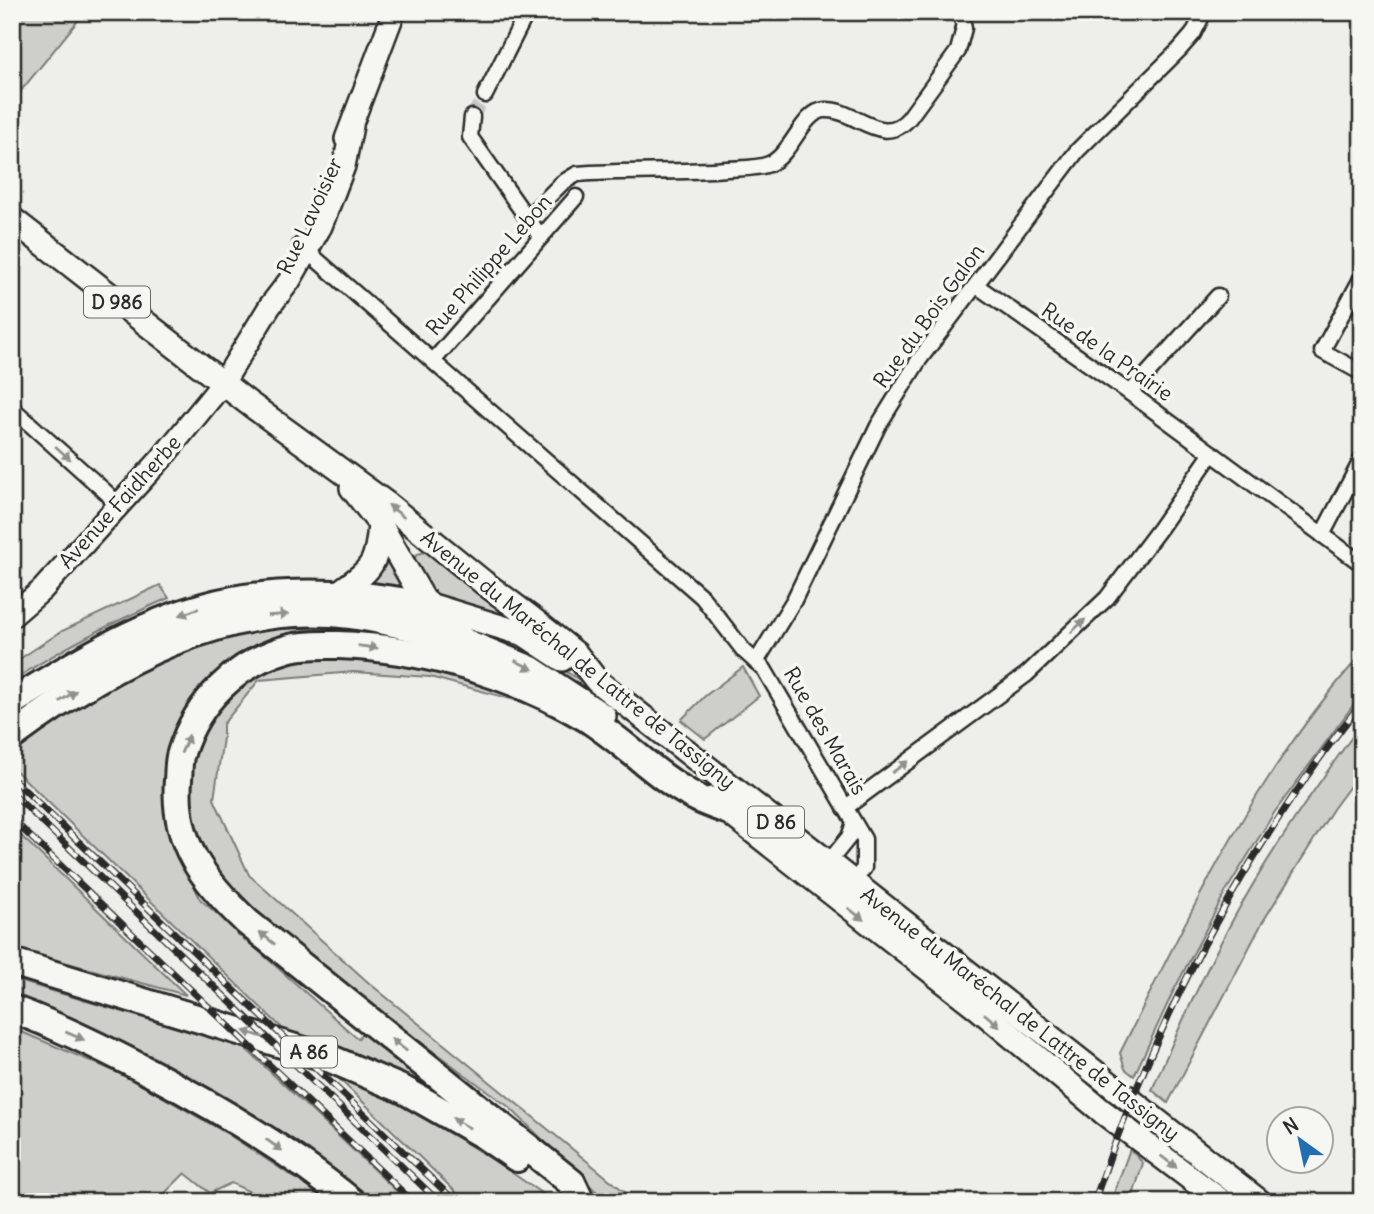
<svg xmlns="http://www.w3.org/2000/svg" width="1374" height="1214" viewBox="0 0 1374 1214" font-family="Delius,sans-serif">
  <rect width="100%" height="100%" fill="#eeeeea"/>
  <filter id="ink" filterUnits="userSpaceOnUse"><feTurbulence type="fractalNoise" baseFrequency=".0143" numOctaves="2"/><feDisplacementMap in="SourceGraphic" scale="14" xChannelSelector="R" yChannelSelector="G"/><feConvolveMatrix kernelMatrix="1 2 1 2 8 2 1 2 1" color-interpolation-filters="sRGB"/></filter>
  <g filter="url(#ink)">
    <!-- green -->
    <g fill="#cececa" stroke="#7c7c7a" stroke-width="2">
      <path d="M 12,12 L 85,12 L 12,102 Z"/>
      <path d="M 386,548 L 410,590 L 361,585 Z"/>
      <path d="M 425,552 L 430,554 L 530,629 L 492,611 L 431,596 L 413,561 L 417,554 Z"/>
      <path d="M 160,585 L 169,598 C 112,622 64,647 12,681 L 12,664 L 62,631 Z"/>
      <path d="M 458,622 L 508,638 L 580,680 L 577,689 L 469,634 Z"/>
      <path d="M 350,627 L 438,644 L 285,639 L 247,651 L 199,688 L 182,718 L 167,766 L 163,805 L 170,832 L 200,899 L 358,1039 L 363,1031 L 446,1099 L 350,1054 L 283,1029 L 12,767 L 12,749 C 86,697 166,649 255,630 C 278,626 316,630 340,630 Z"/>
      <path d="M 1362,654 L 1362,693 L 1274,813 L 1226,891 L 1173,992 L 1134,1076 L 1125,1069 L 1120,1053 C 1189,915 1257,770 1362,654 Z"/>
      <path d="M 316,657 L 451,668 L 538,699 L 626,758 L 533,705 L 430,677 L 354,672 L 259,680 L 223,724 L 223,738 L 214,799 L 249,875 L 369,983 L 637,1202 L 607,1202 L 509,1107 L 339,982 L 231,892 L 210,864 L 191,817 L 187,780 L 193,754 L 202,731 L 229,694 L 266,668 Z"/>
      <path d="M 743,667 L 759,696 L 705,739 L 681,720 L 705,696 Z"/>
      <path d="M 1362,723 L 1362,770 L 1333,809 L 1262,923 L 1168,1103 L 1152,1090 C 1176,1034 1201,979 1230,925 C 1268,854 1315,788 1362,723 Z"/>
      <path d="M 12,827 L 186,995 L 12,948 Z"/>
      <path d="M 12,979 L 245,1048 L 408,1202 L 369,1202 L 296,1147 L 12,1005 Z"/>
      <path d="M 12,1028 L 126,1076 L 228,1134 L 331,1202 L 272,1202 L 231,1183 L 210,1193 L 185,1173 L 156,1202 L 12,1202 Z"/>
      <path d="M 335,1075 L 406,1106 L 498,1163 L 554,1202 L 466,1202 Z"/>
      <path d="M 1130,1149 L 1143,1163 L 1131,1202 L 1111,1202 Z"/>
    </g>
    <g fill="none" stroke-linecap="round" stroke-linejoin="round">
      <!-- street-tunnel -->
      <path stroke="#c7c7c4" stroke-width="14" stroke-dasharray="14 7" stroke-linecap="butt" d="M 472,117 L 485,95"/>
      <defs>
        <g id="street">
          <path d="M 485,95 L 527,12"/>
          <path d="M 472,117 L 470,137 L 527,218"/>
          <path d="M 541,237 L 527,218 L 562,183 L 577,174 C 627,170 677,173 727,169 C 741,168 757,169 769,164 C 792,155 802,111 825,110 C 854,108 883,149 909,118 L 958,51 L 964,28 L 961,12"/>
          <path d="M 300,245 L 702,597 L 744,651 L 764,669 L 864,839 L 864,868 L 850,886"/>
          <path d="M 1362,277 L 1322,351 L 1362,373"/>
          <path d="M 977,286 L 1130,393 L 1362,564"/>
          <path d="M 434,360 L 576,197"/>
          <path d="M 1130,393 L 1218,296"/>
          <path d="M 12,408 L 108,494 L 117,507"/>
          <path d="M 1322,535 L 1362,459"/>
          <path d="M 756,662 L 794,600 L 878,426 L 919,360 L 1077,151 L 1180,49 L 1193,34 L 1204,12"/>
          <path d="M 845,808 L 1027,674 L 1107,598 L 1160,528 L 1212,453"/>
          <path d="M 828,863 L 849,837 L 854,823"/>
        </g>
        <g id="secondary">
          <path d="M 346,139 L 394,12"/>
          <path d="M 12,616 L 42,590 L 117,507 L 161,459 L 223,383 L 270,306 L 290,280 L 321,226 L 344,166 L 352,126"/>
        </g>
        <g id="primary">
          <path d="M 12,219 L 247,402 L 387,504 L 483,582 L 531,618 L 576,654 L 597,681 L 1260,1202"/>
          <path d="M 352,488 L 380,524 L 426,604 L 461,639 L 531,668 L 604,716"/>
          <path d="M 337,594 C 371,569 377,567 380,524"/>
          <path d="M 429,605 L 524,634 L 562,659"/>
          <path d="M 712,799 L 978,1008 L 1103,1112 L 1222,1202"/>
        </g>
        <g id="highway">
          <path d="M 12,702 C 72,665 135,626 203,607 C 245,595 293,592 336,594 C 366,595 396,601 426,604"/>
          <path d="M 12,736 C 110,664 225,599 351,615 C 388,620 425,630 461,639"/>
          <path d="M 12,962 L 331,1059 L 404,1090 L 485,1136 L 517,1158"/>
          <path d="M 12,1009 C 59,1026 105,1049 149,1072 C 220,1109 290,1151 352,1202"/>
          <path d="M 580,1200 L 572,1183 L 247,922 C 203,880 173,843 178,780 C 179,771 178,761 181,753 C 197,701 237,662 290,648 C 305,644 322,645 338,645 C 423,648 512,674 585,717 C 624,741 656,777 697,798 C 706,803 717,806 726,810"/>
        </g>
      </defs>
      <!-- street casing -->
      <use href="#street" stroke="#2b2b2b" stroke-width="19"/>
      <!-- secondary casing -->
      <use href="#secondary" stroke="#2b2b2b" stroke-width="26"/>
      <!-- primary casing -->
      <use href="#primary" stroke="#2b2b2b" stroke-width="28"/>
      <!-- highway casing -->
      <use href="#highway" stroke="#2b2b2b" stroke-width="32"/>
      <!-- street -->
      <use href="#street" stroke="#f6f6f2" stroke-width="14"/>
      <!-- secondary -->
      <use href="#secondary" stroke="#f6f6f2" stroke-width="21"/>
      <!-- primary -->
      <use href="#primary" stroke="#f6f6f2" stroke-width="23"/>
      <!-- highway -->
      <use href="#highway" stroke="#f6f6f2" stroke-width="26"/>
      <defs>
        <g id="rail">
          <path d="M 12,778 L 456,1202"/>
          <path d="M 12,793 L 439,1202"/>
          <path d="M 12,819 L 413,1202"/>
          <path d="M 1094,1202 C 1155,1020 1243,853 1362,702"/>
        </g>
      </defs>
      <!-- rail casing -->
      <use href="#rail" stroke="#2b2b2b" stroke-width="7"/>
      <!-- rail -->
      <use href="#rail" stroke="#f6f6f2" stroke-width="4.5" stroke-dasharray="13" stroke-linecap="butt"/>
    </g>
    <!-- one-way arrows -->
    <defs><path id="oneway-solid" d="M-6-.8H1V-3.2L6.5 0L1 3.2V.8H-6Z" transform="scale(1.75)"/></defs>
    <g fill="#90908e">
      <use href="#oneway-solid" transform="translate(63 453) rotate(42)"/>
      <use href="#oneway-solid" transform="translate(396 511) rotate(-141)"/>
      <use href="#oneway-solid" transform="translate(189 612) rotate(160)"/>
      <use href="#oneway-solid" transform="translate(278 615) rotate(-4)"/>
      <use href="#oneway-solid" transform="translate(1078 626) rotate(-43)"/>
      <use href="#oneway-solid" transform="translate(368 647) rotate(8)"/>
      <use href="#oneway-solid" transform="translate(524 665) rotate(27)"/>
      <use href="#oneway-solid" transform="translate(68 696) rotate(-34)"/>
      <use href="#oneway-solid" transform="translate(185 744) rotate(-67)"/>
      <use href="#oneway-solid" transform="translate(900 767) rotate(-36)"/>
      <use href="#oneway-solid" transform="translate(856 914) rotate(38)"/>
      <use href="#oneway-solid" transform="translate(267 938) rotate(-141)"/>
      <use href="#oneway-solid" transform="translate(992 1020) rotate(40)"/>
      <use href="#oneway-solid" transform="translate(253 1034) rotate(-163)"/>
      <use href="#oneway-solid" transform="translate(75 1036) rotate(23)"/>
      <use href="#oneway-solid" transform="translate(399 1045) rotate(-142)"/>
      <use href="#oneway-solid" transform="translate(461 1123) rotate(-150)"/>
      <use href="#oneway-solid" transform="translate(274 1145) rotate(35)"/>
      <use href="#oneway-solid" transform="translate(1169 1162) rotate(37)"/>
    </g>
  </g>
  <g text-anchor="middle" stroke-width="7" stroke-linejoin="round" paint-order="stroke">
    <!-- shield labels -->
    <g fill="#f6f6f2" stroke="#686867" stroke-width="2">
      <rect x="84" y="286.5" width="66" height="31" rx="5"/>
      <rect x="748" y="806.5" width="56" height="31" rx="5"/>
      <rect x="281" y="1036.5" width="56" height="31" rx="5"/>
    </g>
    <g font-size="19" font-weight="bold" fill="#2b2b2b">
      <text x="117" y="309">D 986</text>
      <text x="776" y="829">D 86</text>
      <text x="309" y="1059">A 86</text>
    </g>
    <!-- street labels -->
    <g font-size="21" fill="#2b2b2b" stroke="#f6f6f2">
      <text transform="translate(310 216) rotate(-65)" y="7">Rue Lavoisier</text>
      <text transform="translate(489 265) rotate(-49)" y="7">Rue Philippe Lebon</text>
      <text transform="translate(929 316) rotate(-54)" y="7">Rue du Bois Galon</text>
      <text transform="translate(1107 352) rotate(35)" y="7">Rue de la Prairie</text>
      <text transform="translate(120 502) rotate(-48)" y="7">Avenue Faidherbe</text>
      <text transform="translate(578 660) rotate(39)" y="7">Avenue du Maréchal de Lattre de Tassigny</text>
      <text transform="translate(825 731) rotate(60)" y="7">Rue des Marais</text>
      <text transform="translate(1020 1014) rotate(38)" y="7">Avenue du Maréchal de Lattre de Tassigny</text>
    </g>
  </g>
  <!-- margin -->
  <rect width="1374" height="1214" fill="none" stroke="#f6f6f2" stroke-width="42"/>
  <rect x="21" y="21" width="1332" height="1172" fill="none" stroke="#2b2b2b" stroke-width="2.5" filter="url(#ink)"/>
  <!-- north arrow -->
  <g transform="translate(1300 1140) rotate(327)"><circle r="33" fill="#f6f6f2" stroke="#a5a5a2" stroke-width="2"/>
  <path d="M0-5L12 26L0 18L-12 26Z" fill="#1f6fb2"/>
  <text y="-10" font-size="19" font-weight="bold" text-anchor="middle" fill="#2b2b2b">N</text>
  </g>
</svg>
